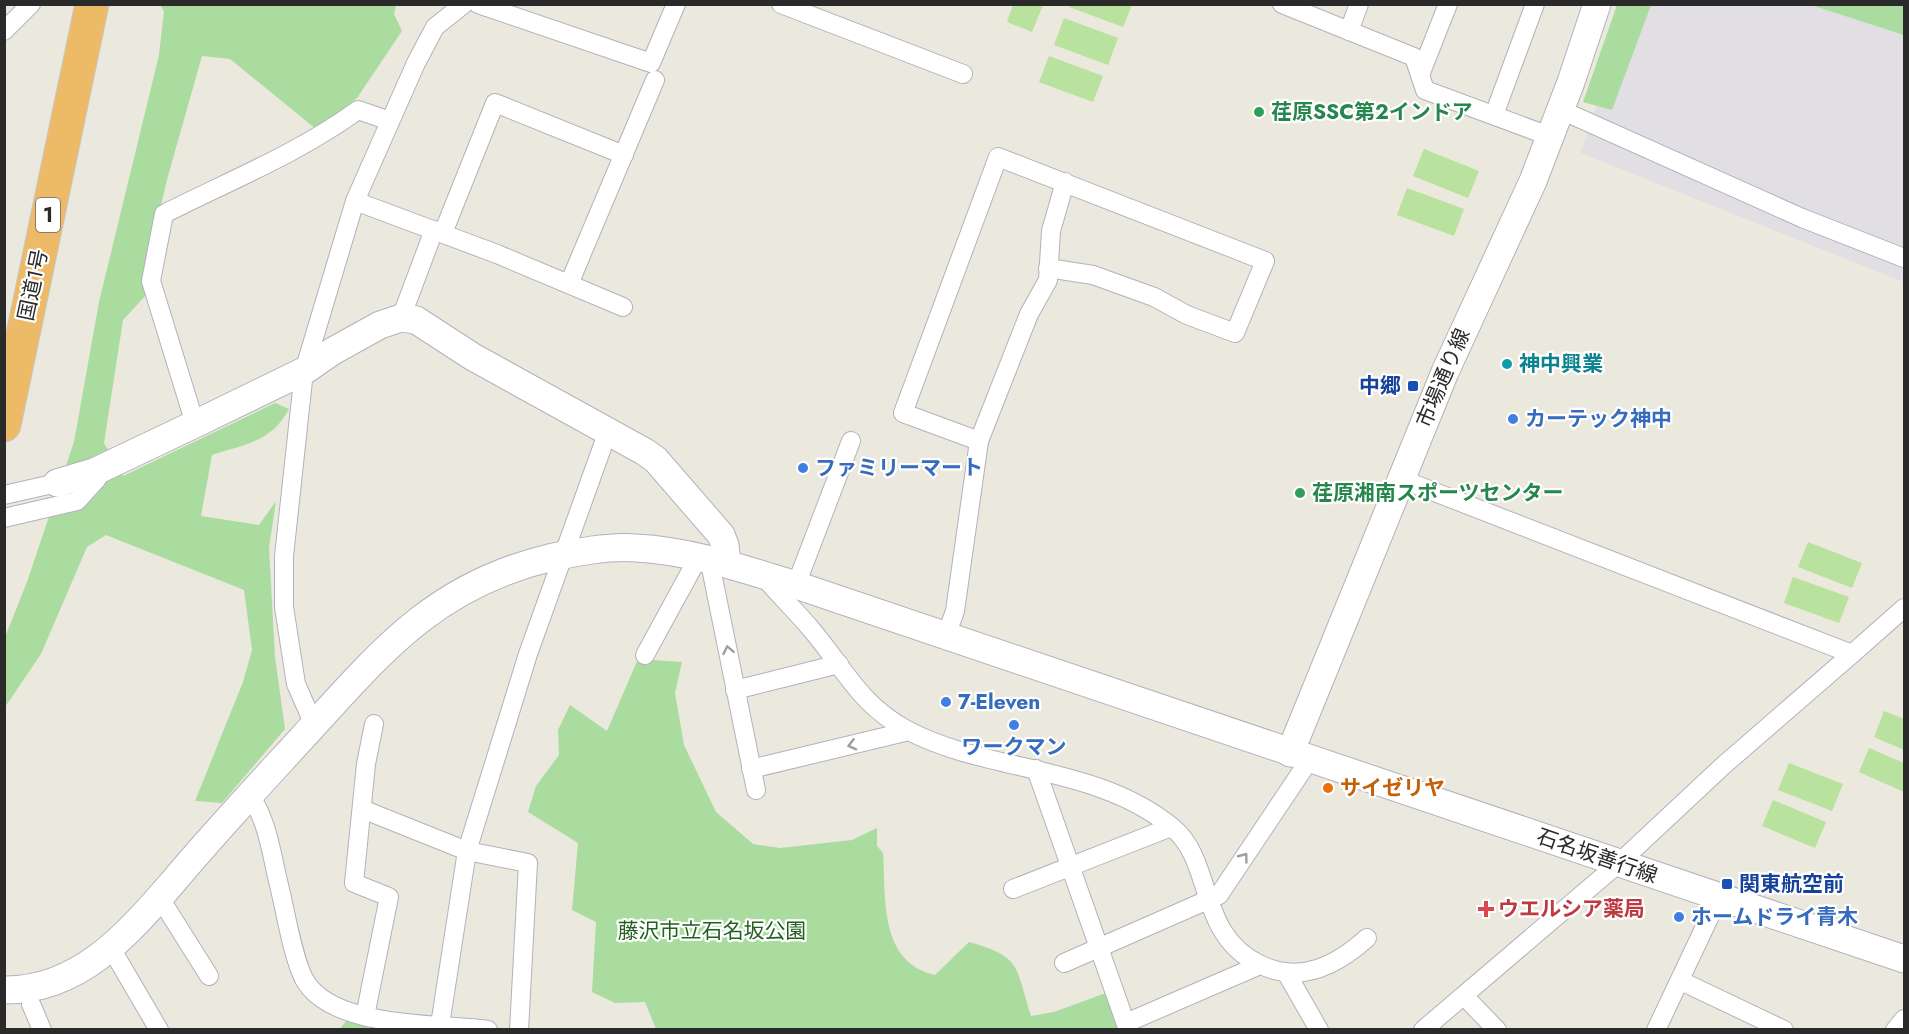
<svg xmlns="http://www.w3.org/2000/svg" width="1909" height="1034" viewBox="0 0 1909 1034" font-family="Jost,'Noto Sans JP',sans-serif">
  <rect width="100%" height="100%" fill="#ebe8de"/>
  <!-- industrial -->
  <path fill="#e1dee4" d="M 1630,5 L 1904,5 L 1904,282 L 1581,153 Z"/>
  <!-- green -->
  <g fill="#aadca0">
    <path d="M 160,5 L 396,5 L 394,14 L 402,31 L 357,98 L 316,129 L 230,59 L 202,56 L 168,176 L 145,272 L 148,293 L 123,320 L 104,443 L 123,476 L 275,403 L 289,409 C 272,442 245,444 212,455 L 201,516 L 259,525 L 276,501 L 269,548 L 275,657 L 285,729 L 222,803 L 195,801 L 243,682 L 252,650 L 244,590 L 106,535 L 87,547 L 41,654 L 5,707 L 5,637 L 27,582 L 74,442 L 99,302 L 159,55 L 164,11 Z"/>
    <path d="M 1617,5 L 1651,5 L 1612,110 L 1583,102 Z"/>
    <path d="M 1811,5 L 1904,5 L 1904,35 Z"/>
    <path d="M 638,659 L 682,662 L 675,693 L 684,745 L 716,812 L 753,844 L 780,848 L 852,840 L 877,828 L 877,846 L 883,853 C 886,899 879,962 935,975 L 969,942 C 1023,957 1015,967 1031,1016 L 1054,1012 L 1106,993 L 1119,1029 L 656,1029 L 645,1002 L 615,1003 L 592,992 L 596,922 L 572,910 L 578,843 L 528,812 L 536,786 L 559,755 L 558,730 L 570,705 L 607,731 Z"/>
    <path d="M 347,1020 L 370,1025 L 366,1029 L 339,1030 Z"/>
  </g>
  <!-- pitch -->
  <g fill="#b8e29d">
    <path d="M 1070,4 L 1132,4 L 1132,5 L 1123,27 L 1069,7 Z"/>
    <path d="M 1013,5 L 1043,5 L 1032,32 L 1007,22 Z"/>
    <path d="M 1064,18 L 1118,38 L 1108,65 L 1054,45 Z"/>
    <path d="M 1049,56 L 1103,76 L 1093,102 L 1039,82 Z"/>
    <path d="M 1424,149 L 1479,171 L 1468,198 L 1413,176 Z"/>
    <path d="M 1407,188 L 1464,209 L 1454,236 L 1397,215 Z"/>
    <path d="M 1808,542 L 1862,563 L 1852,588 L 1798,567 Z"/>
    <path d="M 1793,577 L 1849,597 L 1839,623 L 1784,603 Z"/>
    <path d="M 1884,711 L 1904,719 L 1904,750 L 1874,737 Z"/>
    <path d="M 1869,748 L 1904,763 L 1904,792 L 1859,772 Z"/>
    <path d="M 1789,763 L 1843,784 L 1832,811 L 1778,790 Z"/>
    <path d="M 1773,800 L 1826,822 L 1815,848 L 1762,826 Z"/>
  </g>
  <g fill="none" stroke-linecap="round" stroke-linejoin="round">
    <defs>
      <g id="street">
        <path d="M 478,4 L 651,63 L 676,4"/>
        <path d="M 781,4 L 963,74"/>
        <path d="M 1282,4 L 1414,57 L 1425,90 L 1549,136"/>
        <path d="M 4,31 L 31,4"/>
        <path d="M 1349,31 L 1359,4"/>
        <path d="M 1420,75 L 1448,4"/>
        <path d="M 1561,110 L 1802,218 L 1904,258"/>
        <path d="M 1494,115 L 1535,4"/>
        <path d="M 355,201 L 497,254 L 623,307"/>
        <path d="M 443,233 L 495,103 L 624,155"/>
        <path d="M 569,284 L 655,80"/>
        <path d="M 401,318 L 434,230"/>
        <path d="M 195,424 L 151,281 L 164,214 C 229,181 299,153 358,110 L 390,121"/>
        <path d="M 979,441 L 903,413 L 998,157 L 1265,261 L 1235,333 L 1187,315 L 1154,297 L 1093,275 L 1048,268"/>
        <path d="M 1401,479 L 1852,654 L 1725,764 L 1619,863 L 1423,1030"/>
        <path d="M 4,495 L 57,483"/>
        <path d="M 4,518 L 77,501 L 97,479"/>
        <path d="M 709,558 L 756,790"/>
        <path d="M 763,576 C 778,594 796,611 811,629 C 845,669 859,704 907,730 C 988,773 1098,765 1173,828 C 1214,862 1197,936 1261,965 C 1301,984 1337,965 1367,938"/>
        <path d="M 796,585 L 851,441"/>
        <path d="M 946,636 L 955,611 L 979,441 L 1029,314 L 1048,280 L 1051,231 L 1065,182"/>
        <path d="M 1852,654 L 1904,608"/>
        <path d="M 645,655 L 699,556"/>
        <path d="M 735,690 L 839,664"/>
        <path d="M 314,725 L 296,684 L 284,607 L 284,556 L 304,371 L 355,201 L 416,63 L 435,27 L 464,4"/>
        <path d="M 751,769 L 909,731"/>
        <path d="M 1036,769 L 1128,1030"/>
        <path d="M 249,794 C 267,819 271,851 278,881 C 285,908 292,955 304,979 C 331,1029 438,1023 488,1030"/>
        <path d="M 362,809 L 467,851 L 528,863 L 519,1030"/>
        <path d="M 1013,889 L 1171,827"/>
        <path d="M 160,898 L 209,976"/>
        <path d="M 111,948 L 159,1030"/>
        <path d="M 1064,963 L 1219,895 L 1310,759"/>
        <path d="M 1287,974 L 1319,1030"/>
        <path d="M 1681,981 L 1784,1030"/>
        <path d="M 1464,996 L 1497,1030"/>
        <path d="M 31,1004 L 42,1030"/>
        <path d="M 365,1016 L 389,897 L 354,883 L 366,764 L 374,724"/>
        <path d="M 1126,1023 L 1260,965"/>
        <path d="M 440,1025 L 467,851 L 528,654 L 608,431"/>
        <path d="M 1656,1030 L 1719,897"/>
        <path d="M 1895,1030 L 1904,1019"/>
      </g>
      <g id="secondary">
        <path d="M 57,483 L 94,472 L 195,424 L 304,371 L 333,351 L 380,325 L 401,318 L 416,320 L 473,357 L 645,452 L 656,460 L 721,535 L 725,545 L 727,563"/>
        <path d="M 1290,753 L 1445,372 L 1533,181 L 1571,82 L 1597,4"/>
        <path d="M 4,990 C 79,991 128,934 173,882 C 215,832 259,785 303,737 C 380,653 433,586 549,558 C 577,552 608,546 636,548 C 692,551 743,569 796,585 L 1904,959"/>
      </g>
      <path id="highway" d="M 4,425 L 92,4"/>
    </defs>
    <!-- street casing -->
    <use href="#street" stroke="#b1b2bc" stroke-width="20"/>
    <!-- secondary casing -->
    <use href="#secondary" stroke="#b1b2bc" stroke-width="29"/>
    <!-- highway casing -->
    <use href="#highway" stroke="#c8c8c8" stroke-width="35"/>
    <!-- street -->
    <use href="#street" stroke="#fff" stroke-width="18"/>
    <!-- secondary -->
    <use href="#secondary" stroke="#fff" stroke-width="27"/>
    <!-- highway -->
    <use href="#highway" stroke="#edba67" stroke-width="33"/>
  </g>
  <!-- one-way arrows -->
  <defs><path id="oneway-chevron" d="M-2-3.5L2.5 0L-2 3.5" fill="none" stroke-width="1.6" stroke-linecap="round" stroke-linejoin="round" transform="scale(1.5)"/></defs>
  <g stroke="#9f9f9f">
    <use href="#oneway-chevron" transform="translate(728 650) rotate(-101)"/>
    <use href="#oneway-chevron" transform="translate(852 745) rotate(166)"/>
    <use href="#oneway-chevron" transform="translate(1244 857) rotate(-53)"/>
  </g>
  <!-- markers -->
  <g fill="#2e9e5b" stroke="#fff" stroke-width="2">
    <circle cx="1259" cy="112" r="6"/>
    <circle cx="1300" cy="493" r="6"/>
  </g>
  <circle fill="#0f9aa8" stroke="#fff" stroke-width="2" cx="1507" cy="364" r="6"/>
  <g fill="#1a4fb4" stroke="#fff" stroke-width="2">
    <rect x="1407" y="380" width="12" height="12" rx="3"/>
    <rect x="1721" y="878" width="12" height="12" rx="3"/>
  </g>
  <g fill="#3f7fe0" stroke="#fff" stroke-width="2">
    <circle cx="1513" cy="419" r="6"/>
    <circle cx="803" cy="468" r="6"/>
    <circle cx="946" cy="702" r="6"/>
    <circle cx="1014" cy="725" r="6"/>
    <circle cx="1679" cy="917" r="6"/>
  </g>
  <circle fill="#e8710a" stroke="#fff" stroke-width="2" cx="1328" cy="788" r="6"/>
  <path fill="#e0444e" stroke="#fff" stroke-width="2" d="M1483 900h6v6h6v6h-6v6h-6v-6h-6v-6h6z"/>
  <g text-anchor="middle" stroke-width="4.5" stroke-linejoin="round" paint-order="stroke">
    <!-- shield labels -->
    <rect fill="#fff" stroke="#6a6a6a" stroke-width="1.5" x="36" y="198" width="24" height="34" rx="4.5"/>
    <g font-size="20" font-weight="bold" fill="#2a2a2a">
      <text x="48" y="222">1</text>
    </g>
    <!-- leisure labels -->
    <g font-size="21" font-weight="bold" fill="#27864d" stroke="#fff" text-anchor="start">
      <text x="1271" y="119">荏原SSC第2インドア</text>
      <text x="1312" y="500">荏原湘南スポーツセンター</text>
    </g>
    <!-- street labels -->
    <g font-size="21" fill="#2a2a2a" stroke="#fff">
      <text transform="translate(33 285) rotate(-78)" y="7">国道1号</text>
      <text transform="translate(1443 378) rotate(-67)" y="7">市場通り線</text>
      <text transform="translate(1597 856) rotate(19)" y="7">石名坂善行線</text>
    </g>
    <!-- culture labels -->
    <g font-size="21" font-weight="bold" fill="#0d838f" stroke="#fff" text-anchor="start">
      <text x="1519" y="371">神中興業</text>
    </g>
    <!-- transit labels -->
    <g font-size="21" font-weight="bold" fill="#164399" stroke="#fff" text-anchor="end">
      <text x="1401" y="393">中郷</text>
      <text x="1739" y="891" text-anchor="start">関東航空前</text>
    </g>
    <!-- shop labels -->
    <g font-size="21" font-weight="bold" fill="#366cbe" stroke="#fff" text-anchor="start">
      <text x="1525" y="426">カーテック神中</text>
      <text x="815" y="475">ファミリーマート</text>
      <text x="958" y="709">7-Eleven</text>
      <text x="1014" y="754" text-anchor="middle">ワークマン</text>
      <text x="1691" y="924">ホームドライ青木</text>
    </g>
    <!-- food labels -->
    <g font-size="21" font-weight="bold" fill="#c56008" stroke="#fff" text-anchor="start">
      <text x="1340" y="795">サイゼリヤ</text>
    </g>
    <!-- health labels -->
    <g font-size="21" font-weight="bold" fill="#be3a42" stroke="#fff" text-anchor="start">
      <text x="1498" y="916">ウエルシア薬局</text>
    </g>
    <!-- park labels -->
    <g font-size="21" fill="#236022" stroke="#fff">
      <text x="712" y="938">藤沢市立石名坂公園</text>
    </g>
  </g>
  <!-- border -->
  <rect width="1909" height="1034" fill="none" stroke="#2a2a2a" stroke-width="12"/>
</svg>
